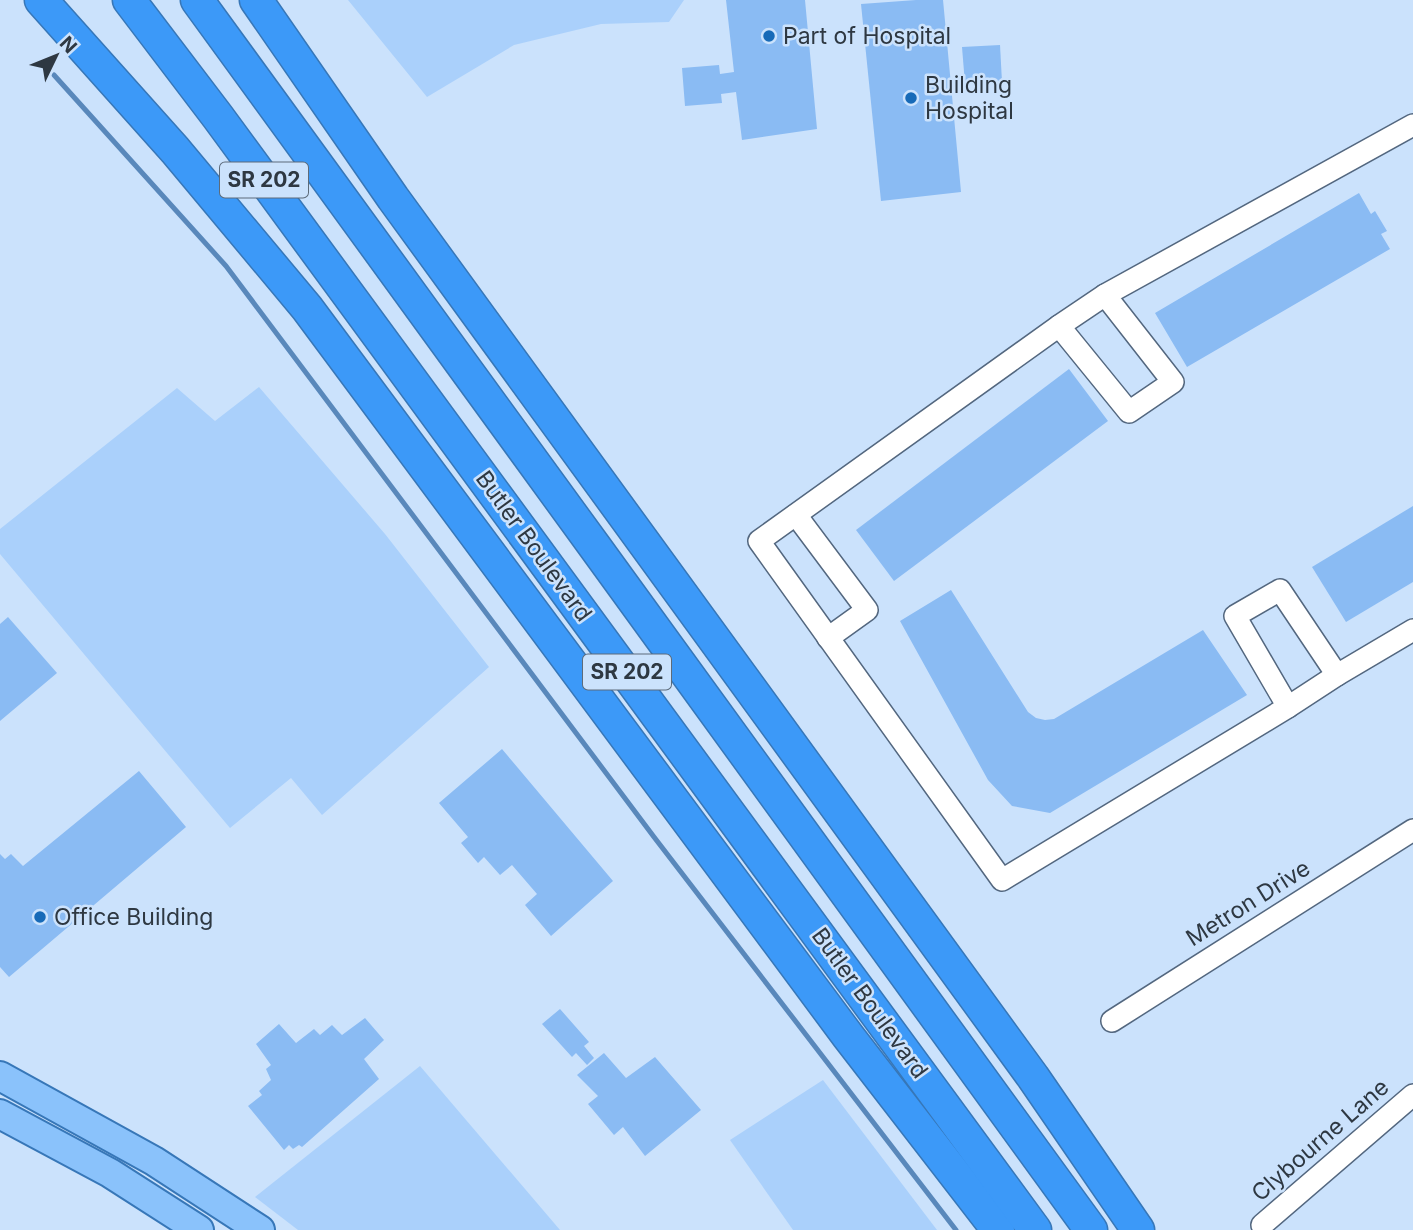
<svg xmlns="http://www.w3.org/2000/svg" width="1413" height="1230" viewBox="0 0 1413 1230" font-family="Inter,sans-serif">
  <rect width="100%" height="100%" fill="#cbe2fc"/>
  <!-- green -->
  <g fill="#aad0fb">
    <path d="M 348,0 L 684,0 L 669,22 L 601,24 L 514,45 L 427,97 Z"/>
    <path d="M 259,387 L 385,534 L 489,667 L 322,815 L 291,778 L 230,828 L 0,554 L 0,529 L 177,388 L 215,421 Z"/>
    <path d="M 420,1066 L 560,1230 L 298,1230 L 255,1197 Z"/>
    <path d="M 823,1080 L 937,1230 L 793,1230 L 730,1140 Z"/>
  </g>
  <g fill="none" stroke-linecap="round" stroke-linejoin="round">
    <!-- stream -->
    <path stroke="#5988bb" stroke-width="5" d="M 54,75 L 226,266 L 654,837 L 956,1230"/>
  </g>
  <!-- building -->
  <g fill="#8abbf3">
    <path d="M 726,0 L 805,0 L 817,129 L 742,140 L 736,92 L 721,94 L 722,103 L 685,106 L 682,68 L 719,65 L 720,74 L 734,72 Z"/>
    <path d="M 916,0 L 943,0 L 961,192 L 881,201 L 861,4 Z"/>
    <path d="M 1000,45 L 1002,82 L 965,84 L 962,47 Z"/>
    <path d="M 1359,193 L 1371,214 L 1375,211 L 1387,231 L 1381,234 L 1390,249 L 1187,367 L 1155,313 Z"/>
    <path d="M 1069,369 L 1108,421 L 894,581 L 856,530 Z"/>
    <path d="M 1413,506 L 1413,582 L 1346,622 L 1312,567 Z"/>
    <path d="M 951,590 L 1028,712 L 1036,718 L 1045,720 L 1054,719 L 1203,630 L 1247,695 L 1050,813 L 1012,806 L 988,780 L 900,621 Z"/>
    <path d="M 8,617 L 57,673 L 0,721 L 0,624 Z"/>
    <path d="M 502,749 L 613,881 L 551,936 L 525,905 L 537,894 L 512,865 L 500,875 L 484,857 L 478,863 L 461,843 L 468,837 L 439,803 Z"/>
    <path d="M 139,771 L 186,827 L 9,977 L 0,967 L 0,854 L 5,859 L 11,854 L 23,866 Z"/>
    <path d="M 560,1009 L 589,1042 L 584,1046 L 594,1058 L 587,1065 L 576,1053 L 572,1057 L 542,1024 Z"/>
    <path d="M 365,1018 L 384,1040 L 364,1059 L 379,1079 L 302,1147 L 299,1145 L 293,1149 L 289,1145 L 284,1150 L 248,1106 L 262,1095 L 259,1091 L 271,1080 L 266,1069 L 271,1065 L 256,1044 L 279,1024 L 296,1043 L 314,1029 L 320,1035 L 332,1025 L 342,1035 Z"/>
    <path d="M 604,1053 L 626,1078 L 655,1057 L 701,1110 L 645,1156 L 623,1127 L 614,1135 L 588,1104 L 598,1096 L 577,1075 Z"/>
  </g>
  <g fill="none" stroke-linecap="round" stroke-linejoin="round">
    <defs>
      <g id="minor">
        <path d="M 1413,125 L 1105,295 L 1173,382 L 1129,412 L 1059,326 L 759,541 L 1002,880 L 1288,707 L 1235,616 L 1280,590 L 1337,675 L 1413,630"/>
        <path d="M 1059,326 L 1105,295"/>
        <path d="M 796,515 L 867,610 L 828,638"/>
        <path d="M 1288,707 L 1337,675"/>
        <path d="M 1112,1021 L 1413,830"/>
        <path d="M 1262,1225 L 1413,1095"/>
      </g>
      <g id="major">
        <path d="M 0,1076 L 154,1161 L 260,1230"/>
        <path d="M 0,1114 L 110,1173 L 199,1230"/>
      </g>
      <g id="highway">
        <path d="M 41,0 L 175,150 L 307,308 L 848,1036 L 998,1230"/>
        <path d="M 129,0 L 218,117 L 1035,1230"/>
        <path d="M 197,0 C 494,411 795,818 1091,1230"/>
        <path d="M 256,0 L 393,198 L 1033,1077 L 1138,1230"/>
      </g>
    </defs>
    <!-- minor casing -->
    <use href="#minor" stroke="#53677f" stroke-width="24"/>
    <!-- major casing -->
    <use href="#major" stroke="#3777b8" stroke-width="32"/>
    <!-- highway casing -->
    <use href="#highway" stroke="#3777b8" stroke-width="35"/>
    <!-- minor -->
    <use href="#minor" stroke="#fff" stroke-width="21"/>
    <!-- major -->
    <use href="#major" stroke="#8ac2fb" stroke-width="28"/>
    <!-- highway -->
    <use href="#highway" stroke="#3c99f8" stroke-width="32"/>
  </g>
  <!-- markers -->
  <g fill="#176ab8" stroke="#cbe2fc" stroke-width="2.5">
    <circle cx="769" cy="36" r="7"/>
    <circle cx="911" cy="98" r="7"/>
    <circle cx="40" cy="917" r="7"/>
  </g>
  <g text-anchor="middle" stroke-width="5" stroke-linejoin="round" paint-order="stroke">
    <!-- shield labels -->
    <g fill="#cbe2fc" stroke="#5d6b7a" stroke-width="2">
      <rect x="220" y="162.5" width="88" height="35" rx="5"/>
      <rect x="583" y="654.5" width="88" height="35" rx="5"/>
    </g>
    <g font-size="21" font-weight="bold" fill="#2e3842">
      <text x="264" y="187">SR 202</text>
      <text x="627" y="679">SR 202</text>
    </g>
    <!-- poi labels -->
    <g font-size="23" fill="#2e3842" stroke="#cbe2fc" text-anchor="start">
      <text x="783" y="44">Part of Hospital</text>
      <text x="925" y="93">Building<tspan x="925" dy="26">Hospital</tspan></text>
      <text x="54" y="925">Office Building</text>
    </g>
    <!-- street labels -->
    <g font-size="23" fill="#2e3842" stroke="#cbe2fc">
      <text transform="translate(534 546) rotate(54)" y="8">Butler Boulevard</text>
      <text transform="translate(1248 903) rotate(-32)" y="8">Metron Drive</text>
      <text transform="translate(870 1003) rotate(54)" y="8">Butler Boulevard</text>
      <text transform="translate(1320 1140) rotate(-41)" y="8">Clybourne Lane</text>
    </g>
  </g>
  <!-- north arrow -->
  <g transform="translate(56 56) rotate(47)" stroke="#cbe2fc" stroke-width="5" paint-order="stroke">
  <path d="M0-5L12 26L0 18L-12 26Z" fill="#2e3842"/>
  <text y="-10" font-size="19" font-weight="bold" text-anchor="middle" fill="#2e3842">N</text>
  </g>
</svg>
